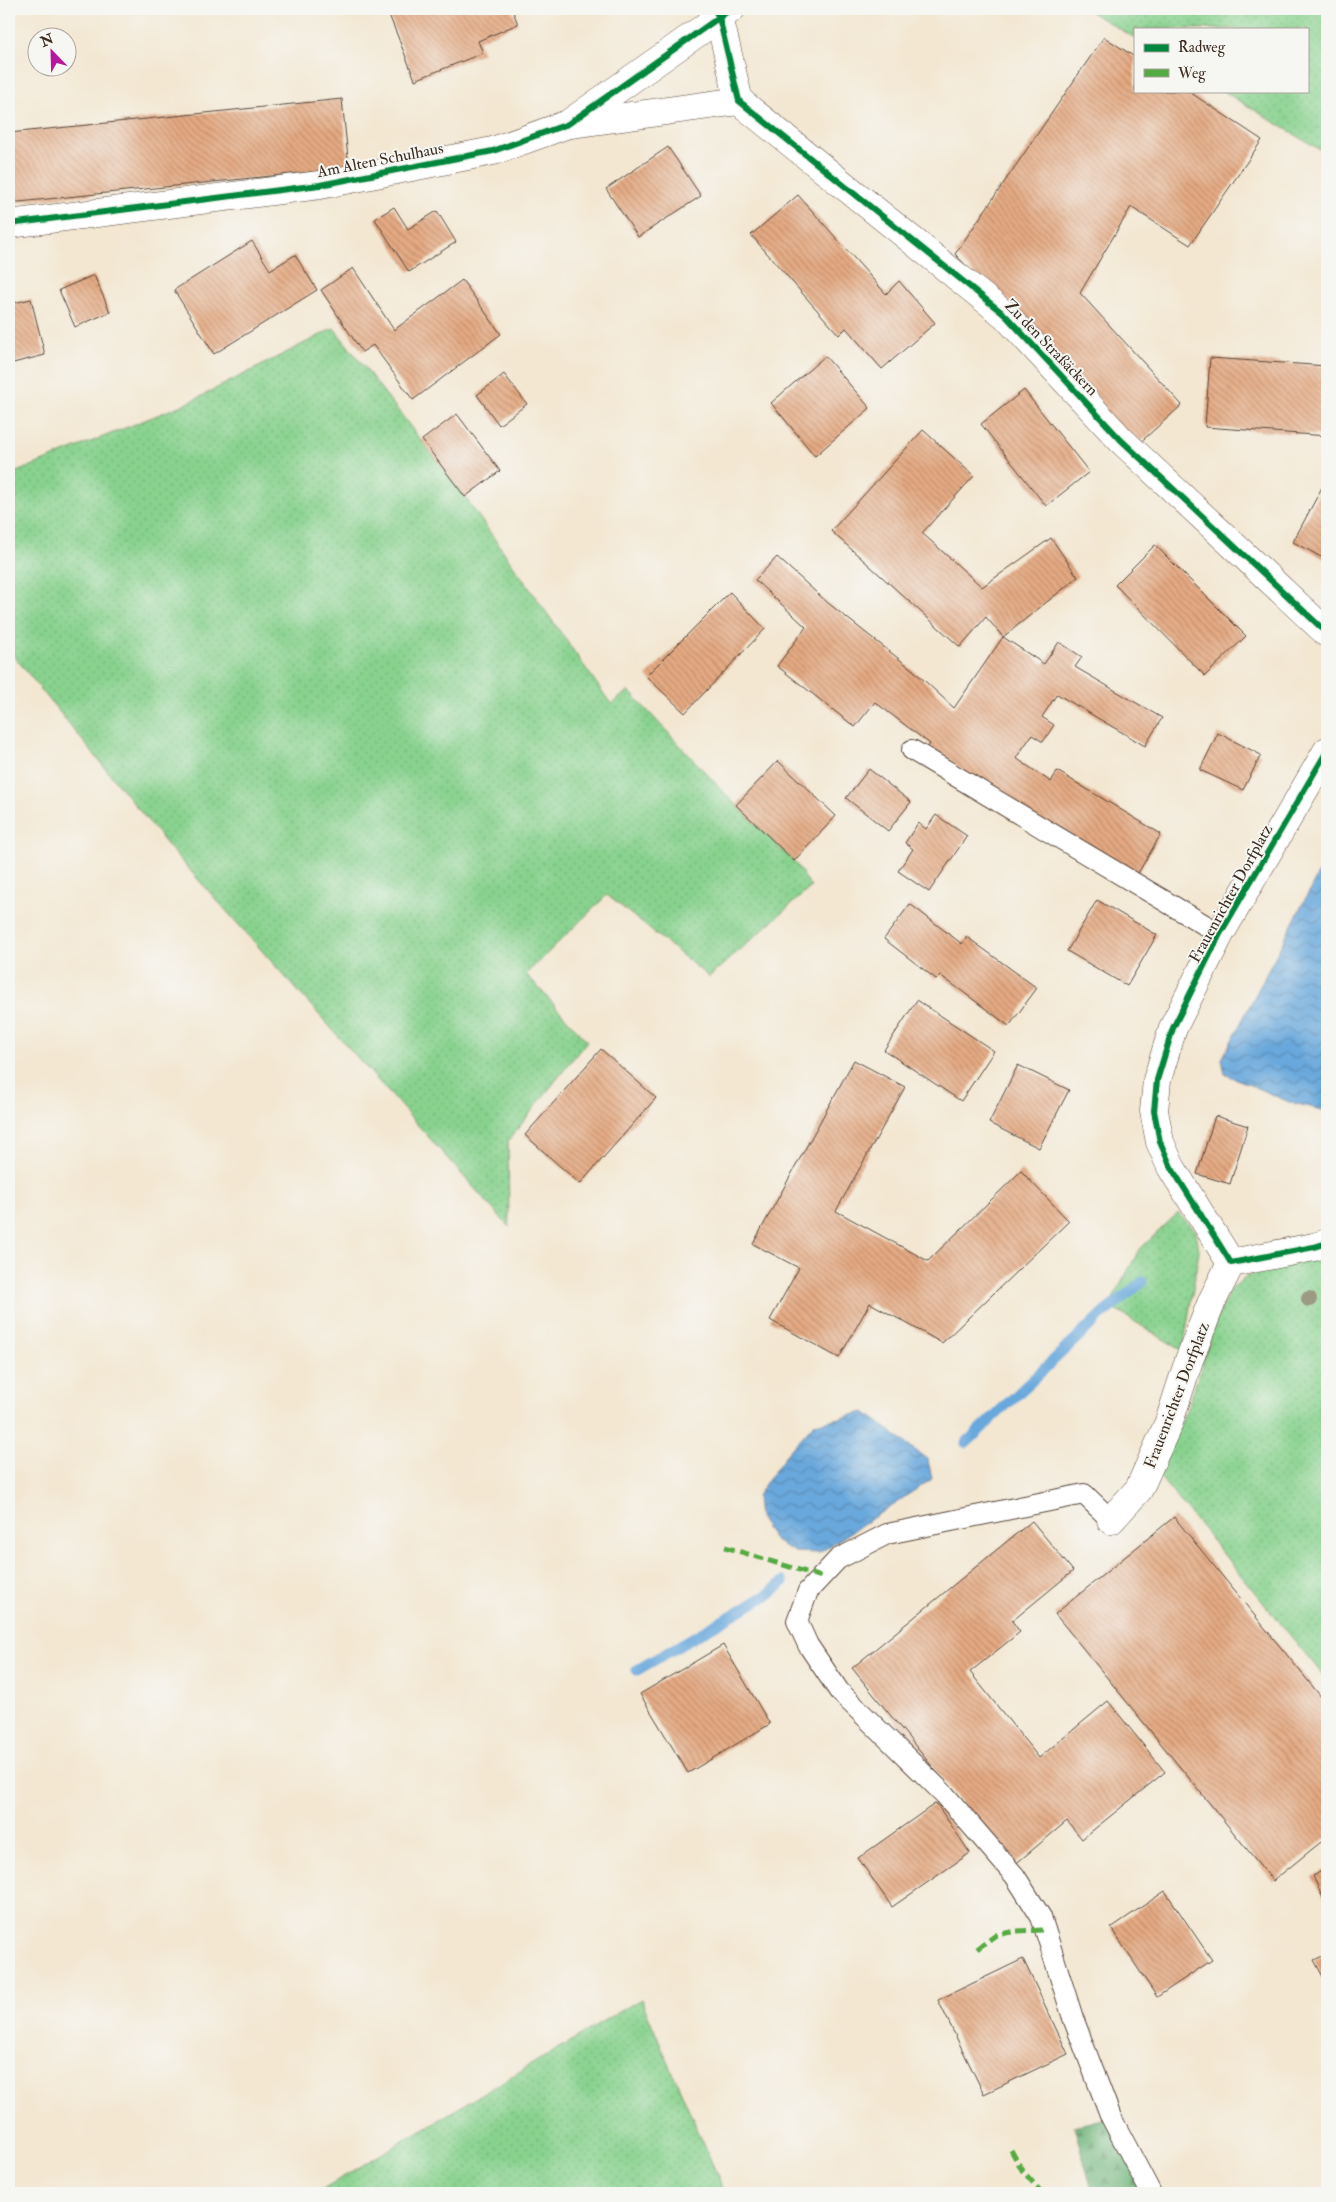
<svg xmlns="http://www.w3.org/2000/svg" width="1336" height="2202" viewBox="0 0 1336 2202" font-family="'IM FELL Double Pica',serif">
  <defs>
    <pattern id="grass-dots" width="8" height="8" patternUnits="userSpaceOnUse" patternTransform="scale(1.25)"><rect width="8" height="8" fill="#88d28e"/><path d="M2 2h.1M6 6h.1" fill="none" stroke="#76b47a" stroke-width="1.8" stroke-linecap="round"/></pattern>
    <pattern id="forest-firs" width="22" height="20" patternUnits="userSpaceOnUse" patternTransform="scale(1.25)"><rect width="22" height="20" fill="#6eb479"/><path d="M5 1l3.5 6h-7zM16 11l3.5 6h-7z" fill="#5c9363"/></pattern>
    <pattern id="water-waves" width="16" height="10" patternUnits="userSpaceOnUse" patternTransform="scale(1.25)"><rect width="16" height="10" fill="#69a8dc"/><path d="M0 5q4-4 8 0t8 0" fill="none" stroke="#5889b2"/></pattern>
    <pattern id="building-back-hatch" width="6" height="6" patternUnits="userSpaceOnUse" patternTransform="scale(1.25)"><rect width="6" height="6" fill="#e5aa83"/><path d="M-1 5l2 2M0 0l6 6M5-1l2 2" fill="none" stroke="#bb8b6b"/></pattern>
  </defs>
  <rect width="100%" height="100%" fill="#f6f6f2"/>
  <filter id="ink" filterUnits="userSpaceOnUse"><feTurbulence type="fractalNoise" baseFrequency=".02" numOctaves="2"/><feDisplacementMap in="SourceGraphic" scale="10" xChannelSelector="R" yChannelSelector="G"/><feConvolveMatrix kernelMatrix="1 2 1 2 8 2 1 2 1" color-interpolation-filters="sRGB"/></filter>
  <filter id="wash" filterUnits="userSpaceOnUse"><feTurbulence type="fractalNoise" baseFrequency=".0096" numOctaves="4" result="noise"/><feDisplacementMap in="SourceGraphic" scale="20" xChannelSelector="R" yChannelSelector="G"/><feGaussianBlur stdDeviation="1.12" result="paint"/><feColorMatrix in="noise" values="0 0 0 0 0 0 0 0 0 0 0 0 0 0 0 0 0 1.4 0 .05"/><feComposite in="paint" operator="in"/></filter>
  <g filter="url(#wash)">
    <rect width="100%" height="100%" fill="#f3e7d2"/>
    <!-- grass -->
    <g fill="url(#grass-dots)" stroke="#627e56">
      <path d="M 1085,9 L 1327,9 L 1327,154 L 1223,91 L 1307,91 L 1307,29 L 1135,29 L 1135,38 Z"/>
      <path d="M 334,328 L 465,497 L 611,704 L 629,691 L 736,805 L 794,861 L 811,887 L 709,977 L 607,895 L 526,974 L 587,1041 L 508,1141 L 509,1227 L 170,848 L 9,650 L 9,475 L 192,401 Z"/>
      <path d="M 1178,1213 L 1196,1231 L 1199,1251 L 1183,1351 L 1109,1306 L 1139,1250 Z"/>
      <path d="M 1303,1260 L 1327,1261 L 1327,1680 L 1159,1476 L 1190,1401 L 1217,1318 L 1230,1290 L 1246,1277 L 1271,1264 Z"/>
      <path d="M 641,1999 L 725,2193 L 316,2193 Z"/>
    </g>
    <!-- forest -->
    <path fill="url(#forest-firs)" stroke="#546f4c" d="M 1111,2117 L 1151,2193 L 1093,2193 L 1074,2126 Z"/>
    <!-- water -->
    <g fill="url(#water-waves)" stroke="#52697d">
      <path d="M 1327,857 L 1327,1111 L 1289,1102 L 1225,1074 L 1222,1059 Z"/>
      <path d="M 865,1412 L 928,1460 L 932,1479 L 819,1553 L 795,1552 L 775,1541 L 759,1518 L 757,1496 L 770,1477 L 789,1451 L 814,1424 Z"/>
    </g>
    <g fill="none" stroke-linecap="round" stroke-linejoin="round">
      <!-- stream -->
      <g stroke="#69a8dc" stroke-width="11">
        <path d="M 966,1443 L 1099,1317 L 1142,1282"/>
        <path d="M 637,1670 L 769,1594 L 783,1582"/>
      </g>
    </g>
    <g id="blocks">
      <!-- building -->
      <g fill="url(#building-back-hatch)">
        <path d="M 396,9 L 512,9 L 518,24 L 478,41 L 483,53 L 415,80 L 388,12 Z"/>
        <path d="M 1104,37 L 1135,57 L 1135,91 L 1188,91 L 1262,140 L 1190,245 L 1131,207 L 1080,293 L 1182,405 L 1136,446 L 955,254 Z"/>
        <path d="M 342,99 L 349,168 L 9,203 L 9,133 Z"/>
        <path d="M 668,147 L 701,196 L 638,237 L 606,189 Z"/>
        <path d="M 798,195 L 886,294 L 899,281 L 935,323 L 882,369 L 846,328 L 839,335 L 751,235 Z"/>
        <path d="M 394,207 L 408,229 L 437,211 L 456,242 L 409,272 L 375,219 Z"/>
        <path d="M 252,241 L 270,270 L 295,255 L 317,290 L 214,354 L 174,290 Z"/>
        <path d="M 353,268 L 394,330 L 462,280 L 501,334 L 413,400 L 373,345 L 362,352 L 321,290 Z"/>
        <path d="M 94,275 L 110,312 L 75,327 L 59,290 Z"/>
        <path d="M 31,299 L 45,355 L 9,364 L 9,304 Z"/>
        <path d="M 825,356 L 870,408 L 815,456 L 771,403 Z"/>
        <path d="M 1210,358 L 1327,366 L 1327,436 L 1205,427 Z"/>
        <path d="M 504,374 L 527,404 L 499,425 L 477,395 Z"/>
        <path d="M 1024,390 L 1089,472 L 1046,506 L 981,424 Z"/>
        <path d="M 457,414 L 500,471 L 465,497 L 422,440 Z"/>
        <path d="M 923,430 L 974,476 L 922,533 L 982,587 L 1051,538 L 1078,577 L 1003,637 L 986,617 L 960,647 L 831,531 Z"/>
        <path d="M 1327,478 L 1327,560 L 1293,542 Z"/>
        <path d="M 1155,545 L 1246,636 L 1205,676 L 1115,585 Z"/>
        <path d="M 777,557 L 828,603 L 913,670 L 954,708 L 1003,637 L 1044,664 L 1059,642 L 1082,657 L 1075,667 L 1162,718 L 1145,746 L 1057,694 L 1042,717 L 1054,725 L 1043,742 L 1032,735 L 1016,758 L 1051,782 L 1057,771 L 1161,834 L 1134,880 L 1029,815 L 928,747 L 930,744 L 875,702 L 855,727 L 777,666 L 806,627 L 755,580 Z"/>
        <path d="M 730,592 L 765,629 L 685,713 L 646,676 Z"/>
        <path d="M 1218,733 L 1261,755 L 1243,790 L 1200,770 Z"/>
        <path d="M 778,761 L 836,816 L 794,861 L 736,805 Z"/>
        <path d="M 869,769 L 911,802 L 888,831 L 846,798 Z"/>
        <path d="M 936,815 L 967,836 L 929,892 L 898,871 L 913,849 L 905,843 L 918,823 L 926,829 Z"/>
        <path d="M 1097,900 L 1157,935 L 1127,986 L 1067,951 Z"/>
        <path d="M 910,904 L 962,944 L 967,937 L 1037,988 L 1009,1026 L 940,975 L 936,979 L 884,939 Z"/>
        <path d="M 917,1000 L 994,1051 L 961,1101 L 884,1050 Z"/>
        <path d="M 601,1049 L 656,1098 L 580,1184 L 525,1135 Z"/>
        <path d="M 854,1060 L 905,1087 L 836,1211 L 928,1261 L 1021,1171 L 1069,1221 L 942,1343 L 870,1303 L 839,1358 L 770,1320 L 799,1268 L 753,1244 Z"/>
        <path d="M 1018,1065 L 1069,1090 L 1039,1148 L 989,1123 Z"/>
        <path d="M 1215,1116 L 1248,1126 L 1230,1184 L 1197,1174 Z"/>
        <path d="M 1174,1517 L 1327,1704 L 1327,1837 L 1273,1881 L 1055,1614 Z"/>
        <path d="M 1032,1521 L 1073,1571 L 1012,1621 L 1020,1632 L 970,1672 L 1039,1758 L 1108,1701 L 1165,1772 L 1082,1839 L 1067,1821 L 1013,1866 L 852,1668 Z"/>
        <path d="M 723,1645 L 770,1724 L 688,1773 L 640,1694 Z"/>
        <path d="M 936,1803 L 970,1853 L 892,1907 L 858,1858 Z"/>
        <path d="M 1327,1868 L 1327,1907 L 1313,1876 Z"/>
        <path d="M 1165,1891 L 1212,1960 L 1157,1997 L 1111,1928 Z"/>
        <path d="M 1327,1954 L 1327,1984 L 1314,1960 Z"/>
        <path d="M 1023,1959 L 1068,2054 L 984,2094 L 938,2000 Z"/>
      </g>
    </g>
  </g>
  <g filter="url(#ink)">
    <use href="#blocks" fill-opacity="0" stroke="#574639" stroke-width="1"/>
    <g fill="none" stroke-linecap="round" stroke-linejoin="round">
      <defs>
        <g id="service">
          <path d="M 912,750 L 1220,934"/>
          <path d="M 1111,1520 L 1084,1494 L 887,1534 L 838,1559 L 808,1591 L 797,1621 L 808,1645 L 839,1691 L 945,1795 L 1015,1876 L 1041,1917 L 1073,2018 L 1111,2117 L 1151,2193"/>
        </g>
        <g id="minor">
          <path d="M 714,9 L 719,17 L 739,101"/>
          <path d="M 739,101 L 1005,315 L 1121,440 L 1327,633"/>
          <path d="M 572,124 L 739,101"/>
          <path d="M 9,224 L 320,185 L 493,151 L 568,124 L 731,9"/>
          <path d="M 1327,751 L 1220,934 L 1173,1028 L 1157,1080 L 1154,1111 L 1160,1142 L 1171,1167 L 1231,1263 L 1314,1247 L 1327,1243"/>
          <path d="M 1111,1520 L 1139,1489 L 1169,1422 L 1189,1360 L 1212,1301 L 1231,1263"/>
        </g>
      </defs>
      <!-- service casing -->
      <use href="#service" stroke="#574639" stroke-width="22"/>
      <!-- minor casing -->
      <use href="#minor" stroke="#574639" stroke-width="29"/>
      <!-- service -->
      <use href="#service" stroke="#fff" stroke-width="20"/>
      <!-- minor -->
      <use href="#minor" stroke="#fff" stroke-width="28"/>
      <!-- quiet -->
      <g stroke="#55ab43" stroke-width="5" stroke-dasharray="10 5" stroke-linecap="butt">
        <path d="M 725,1547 L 822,1577"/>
        <path d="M 977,1949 L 996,1935 L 1016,1931 L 1045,1930"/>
        <path d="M 1011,2150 L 1022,2170 L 1042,2193"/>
      </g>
      <defs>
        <g id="cycleway">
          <path d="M 714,9 L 719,17 L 739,101 L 1005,315 L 1121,440 L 1327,633"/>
          <path d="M 9,224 L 320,185 L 493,151 L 568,124 L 731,9"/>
          <path d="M 1327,751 L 1220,934 L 1173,1028 L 1157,1080 L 1154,1111 L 1160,1142 L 1171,1167 L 1231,1263 L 1314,1247 L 1327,1243"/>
        </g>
      </defs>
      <!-- cycleway casing -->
      <use href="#cycleway" stroke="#f6f6f2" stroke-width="9"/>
      <!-- cycleway -->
      <use href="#cycleway" stroke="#00873e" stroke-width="6"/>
    </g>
    <!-- trees -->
    <circle fill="#9a9b82" cx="1309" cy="1299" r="8"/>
  </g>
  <g text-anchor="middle" stroke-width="4" stroke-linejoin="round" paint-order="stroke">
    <!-- street labels -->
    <g font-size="16" fill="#3b2a1e" stroke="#f6f6f2">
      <text transform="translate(380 159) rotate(-11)" y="6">Am Alten Schulhaus</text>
      <text transform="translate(1052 347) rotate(46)" y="6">Zu den Straßäckern</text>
      <text transform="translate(1230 893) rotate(-61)" y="6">Frauenrichter Dorfplatz</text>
      <text transform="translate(1176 1395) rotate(-69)" y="6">Frauenrichter Dorfplatz</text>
    </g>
  </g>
  <!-- margin -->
  <rect width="1336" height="2202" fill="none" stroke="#f6f6f2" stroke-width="30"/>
  <!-- legend -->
  <rect x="1134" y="28" width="175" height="65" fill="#f6f6f2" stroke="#aba49d"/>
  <rect x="1144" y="44" width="25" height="8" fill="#00873e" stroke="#aba49d"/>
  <text x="1178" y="52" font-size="15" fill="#3b2a1e">Radweg</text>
  <rect x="1144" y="69" width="25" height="8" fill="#55ab43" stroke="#aba49d"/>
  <text x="1178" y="78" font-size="15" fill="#3b2a1e">Weg</text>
  <!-- north arrow -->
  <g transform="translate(52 52) rotate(337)"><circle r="24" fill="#f6f6f2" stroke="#aba49d"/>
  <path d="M0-4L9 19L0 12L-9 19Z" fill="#b5179e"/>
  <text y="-8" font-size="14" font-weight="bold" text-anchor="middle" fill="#3b2a1e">N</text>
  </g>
</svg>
